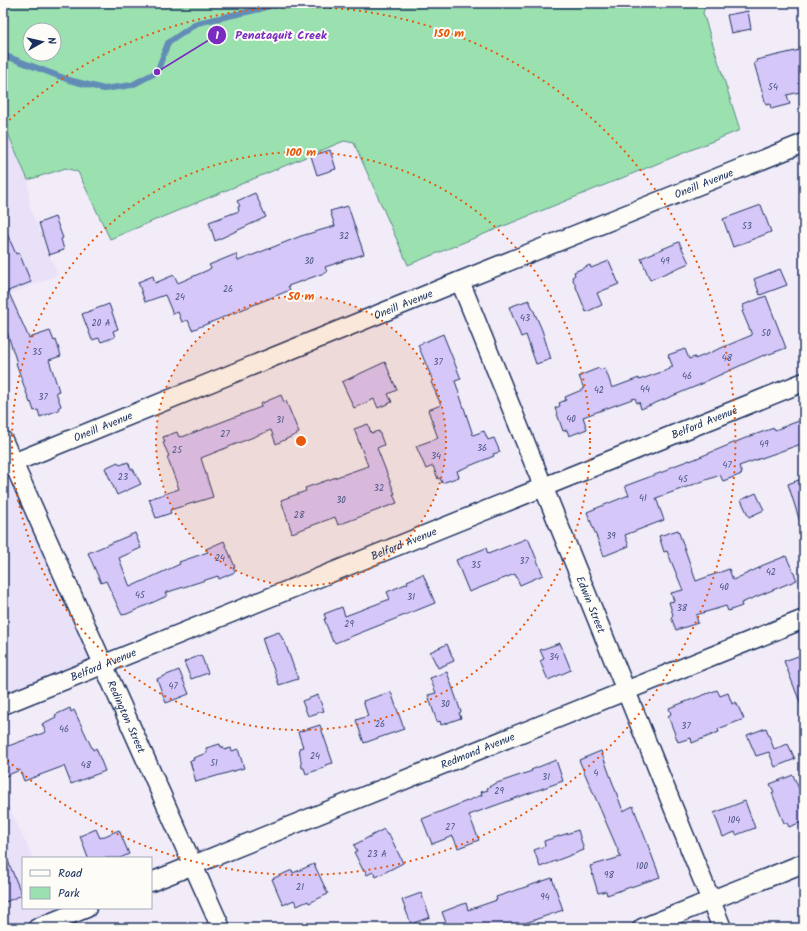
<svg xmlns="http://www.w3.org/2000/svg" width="807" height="931" viewBox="0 0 807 931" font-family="Kalam,sans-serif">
  <rect width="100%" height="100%" fill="#f1ecf8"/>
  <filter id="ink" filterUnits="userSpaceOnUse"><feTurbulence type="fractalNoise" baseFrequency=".025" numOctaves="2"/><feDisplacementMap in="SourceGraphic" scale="8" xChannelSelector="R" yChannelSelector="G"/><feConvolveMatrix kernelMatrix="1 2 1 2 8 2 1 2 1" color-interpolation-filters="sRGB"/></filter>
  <g filter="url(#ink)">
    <!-- built -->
    <g fill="#e9e1f8">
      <path d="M 3,122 L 28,180 L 30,208 L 58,275 L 3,297 Z"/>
      <path d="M 3,440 L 104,664 L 3,705 Z"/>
      <path d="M 3,795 L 33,858 L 23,858 L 23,908 L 56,908 L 65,928 L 3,928 Z"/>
    </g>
    <!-- green -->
    <path fill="#9ae1af" stroke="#5a8886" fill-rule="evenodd" d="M 3,3 L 706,3 L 703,13 L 740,130 L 408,265 L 354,143 L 344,141 L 110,239 L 78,172 L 66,168 L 28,180 L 3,122 ZM 30,30 L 54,30 L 54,54 L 30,54 Z"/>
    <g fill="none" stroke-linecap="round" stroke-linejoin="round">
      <!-- stream -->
      <path stroke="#628cb6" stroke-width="6" d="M 3,55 L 69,80 L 104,89 L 132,85 L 157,72 L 168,43 L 197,23 L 260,9 L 279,3"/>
    </g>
    <!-- building -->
    <g fill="#d6c7f9" stroke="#1b2f5e">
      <path d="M 748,11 L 751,29 L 731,33 L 727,15 Z"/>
      <path d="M 804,49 L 804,91 L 787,95 L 790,104 L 771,109 L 770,104 L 766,105 L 754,63 L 757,62 L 756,60 Z"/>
      <path d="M 330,150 L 336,169 L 317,175 L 311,156 Z"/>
      <path d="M 255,193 L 266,217 L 215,241 L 209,222 L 239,211 L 238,207 L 240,206 L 237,201 Z"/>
      <path d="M 761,205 L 771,232 L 733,247 L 723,219 Z"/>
      <path d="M 348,206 L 364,254 L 325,267 L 327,272 L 288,286 L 290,290 L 192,330 L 188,320 L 182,322 L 178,312 L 173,314 L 165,295 L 145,302 L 138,282 L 153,276 L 155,283 L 174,275 L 178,283 L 208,270 L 211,268 L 209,265 L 236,254 L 238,261 L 301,236 L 335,226 L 330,211 Z"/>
      <path d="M 55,217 L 63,238 L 61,239 L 64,250 L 49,255 L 39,223 Z"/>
      <path d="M 3,225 L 16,254 L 19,253 L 31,282 L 8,291 L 29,338 L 50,331 L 54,341 L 56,340 L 61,356 L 49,360 L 59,391 L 56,392 L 61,406 L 58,408 L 59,410 L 40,417 L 38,410 L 34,411 L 31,402 L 30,403 L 16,363 L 17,363 L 7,332 L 3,334 Z"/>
      <path d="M 679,242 L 689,263 L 650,280 L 641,258 Z"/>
      <path d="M 609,261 L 619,284 L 597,293 L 602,305 L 586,312 L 572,277 L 575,275 L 574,272 L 590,265 L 591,268 Z"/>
      <path d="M 780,269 L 787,285 L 760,295 L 754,279 Z"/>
      <path d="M 766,296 L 786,348 L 764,356 L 764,355 L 704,382 L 704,383 L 641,409 L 639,402 L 637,403 L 635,398 L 583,417 L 587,429 L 569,436 L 567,430 L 563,431 L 555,408 L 560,406 L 559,403 L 566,400 L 565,397 L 584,389 L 579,376 L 599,368 L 600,370 L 605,368 L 612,388 L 639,378 L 639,380 L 670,369 L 669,368 L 673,367 L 668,355 L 685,349 L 689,359 L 695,357 L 695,359 L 752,335 L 742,311 L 744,310 L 743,305 Z"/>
      <path d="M 529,300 L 542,330 L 551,359 L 536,364 L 526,335 L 521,337 L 509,307 Z"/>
      <path d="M 109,304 L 118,329 L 113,331 L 115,337 L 101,342 L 99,338 L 92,340 L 82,314 Z"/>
      <path d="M 443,334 L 461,379 L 455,381 L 473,435 L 484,431 L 488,440 L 494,438 L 500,452 L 493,454 L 494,456 L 457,471 L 459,477 L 442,483 L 440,478 L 438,479 L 433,466 L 426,469 L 416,446 L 438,438 L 428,410 L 441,405 L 431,382 L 433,381 L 418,345 Z"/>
      <path d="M 385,362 L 397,390 L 388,394 L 392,402 L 378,408 L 374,399 L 354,408 L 342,382 Z"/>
      <path d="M 281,395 L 284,402 L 286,401 L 299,433 L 276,444 L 271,430 L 201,458 L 213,497 L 170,510 L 171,513 L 156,518 L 149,499 L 179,489 L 167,457 L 169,456 L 163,443 L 165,442 L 163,437 L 177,432 L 179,437 L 181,436 L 182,437 L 261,407 L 260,404 Z"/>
      <path d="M 804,419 L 804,443 L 739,466 L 742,474 L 723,481 L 720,475 L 656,498 L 664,520 L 625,535 L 629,546 L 604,556 L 587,512 L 629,495 L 625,486 L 668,470 L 668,468 L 690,460 L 690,461 L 748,437 L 774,428 L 775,430 Z"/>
      <path d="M 368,424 L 371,433 L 379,431 L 384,445 L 377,448 L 395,494 L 393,494 L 397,503 L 338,525 L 335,517 L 292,533 L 281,500 L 306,491 L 305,488 L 368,466 L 354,429 Z"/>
      <path d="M 118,462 L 120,465 L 128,462 L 131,469 L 133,469 L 141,484 L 117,495 L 105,468 Z"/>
      <path d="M 804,478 L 804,524 L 801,525 L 788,484 Z"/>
      <path d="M 756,493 L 764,510 L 749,517 L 741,500 Z"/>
      <path d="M 678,530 L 696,581 L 729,569 L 733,580 L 761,567 L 761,566 L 786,556 L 797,580 L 741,603 L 742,606 L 728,611 L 726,606 L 696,615 L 698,623 L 676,630 L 671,617 L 673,615 L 669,602 L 674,601 L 671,593 L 683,590 L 667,551 L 664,552 L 659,536 Z"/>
      <path d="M 135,533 L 141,548 L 119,558 L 130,587 L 180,564 L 179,562 L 208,552 L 206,549 L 224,541 L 235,567 L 233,568 L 235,572 L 219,579 L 218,576 L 165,593 L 167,596 L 127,614 L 122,615 L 106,581 L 101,583 L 88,553 Z"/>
      <path d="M 528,538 L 543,575 L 520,585 L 515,574 L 469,592 L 456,560 L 486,548 L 488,554 Z"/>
      <path d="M 423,574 L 435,603 L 335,643 L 334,641 L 333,642 L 324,619 L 326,619 L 324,614 L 342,607 L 345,616 L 390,599 L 387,592 L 408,583 L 407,581 Z"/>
      <path d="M 279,632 L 283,640 L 284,640 L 298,679 L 279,685 L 271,662 L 270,662 L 262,638 Z"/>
      <path d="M 560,643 L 571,670 L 548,680 L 540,661 L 544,659 L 540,650 Z"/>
      <path d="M 447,644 L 454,661 L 438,668 L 430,652 Z"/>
      <path d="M 804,654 L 804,710 L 803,710 L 784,661 Z"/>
      <path d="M 201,655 L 208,673 L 191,679 L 184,662 Z"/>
      <path d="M 179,670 L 189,694 L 166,703 L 157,679 Z"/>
      <path d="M 447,672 L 461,712 L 459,713 L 461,718 L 441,725 L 440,721 L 437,722 L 428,695 L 436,693 L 430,678 Z"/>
      <path d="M 717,690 L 720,696 L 728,693 L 732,704 L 736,702 L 744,719 L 718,729 L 719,732 L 692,743 L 691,738 L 678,742 L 668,716 L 671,714 L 669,708 Z"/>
      <path d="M 391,692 L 404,729 L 364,743 L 356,720 L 368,716 L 363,701 Z"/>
      <path d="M 318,695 L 324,711 L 308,716 L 302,701 Z"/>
      <path d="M 70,708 L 71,712 L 74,710 L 93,750 L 96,748 L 105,771 L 71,784 L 64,766 L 24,781 L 20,770 L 3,777 L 3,748 L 46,732 L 42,724 L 56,717 L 55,715 Z"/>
      <path d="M 320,725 L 333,763 L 325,765 L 326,767 L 306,774 L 304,768 L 302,768 L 299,748 L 303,747 L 298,732 Z"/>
      <path d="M 766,728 L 774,749 L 788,744 L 795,759 L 775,767 L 769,752 L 756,756 L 747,735 Z"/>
      <path d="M 220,744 L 221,747 L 223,747 L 224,750 L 231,748 L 232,751 L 238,749 L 244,768 L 196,782 L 190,761 L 194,760 L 193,758 L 207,753 L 206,748 Z"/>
      <path d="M 601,751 L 623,811 L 633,806 L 660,877 L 607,895 L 606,891 L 598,893 L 590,866 L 621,857 L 579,760 Z"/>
      <path d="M 556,760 L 563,781 L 469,815 L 479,840 L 458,848 L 453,836 L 432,844 L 422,819 L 482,795 L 481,792 L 488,790 L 487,788 L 494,784 L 532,771 L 531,770 Z"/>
      <path d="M 793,775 L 804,800 L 804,821 L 789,827 L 787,823 L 784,823 L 772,793 L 774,792 L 770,784 Z"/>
      <path d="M 745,801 L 755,828 L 736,835 L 735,832 L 723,837 L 714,813 Z"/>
      <path d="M 96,829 L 100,838 L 119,830 L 129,854 L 120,858 L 88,858 L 80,836 Z"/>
      <path d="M 384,829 L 387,835 L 389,834 L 403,863 L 376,877 L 373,872 L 367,875 L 365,870 L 363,870 L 354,852 L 357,851 L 354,845 Z"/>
      <path d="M 578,830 L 584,850 L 540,867 L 534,850 L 545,846 L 544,841 Z"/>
      <path d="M 3,849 L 22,895 L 3,903 Z"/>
      <path d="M 314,864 L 328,894 L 309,903 L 308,901 L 297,906 L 294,900 L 283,905 L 272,879 L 292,870 L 293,873 Z"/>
      <path d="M 552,878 L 563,910 L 511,928 L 448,928 L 442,912 L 466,903 L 468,910 L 497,900 L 496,897 Z"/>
      <path d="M 421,893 L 430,917 L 411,924 L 402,900 Z"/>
    </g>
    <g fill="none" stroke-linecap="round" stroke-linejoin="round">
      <defs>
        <g id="street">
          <path id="s1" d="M 460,281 L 722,928"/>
          <path id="s2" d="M 3,440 L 221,928"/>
          <path id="s3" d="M 3,467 L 460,281 L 804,143"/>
          <path id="s4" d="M 3,705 L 804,382"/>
          <path id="s5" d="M 151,882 L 804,619"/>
          <path d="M 37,928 L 87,908"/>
          <path d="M 642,928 L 804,863"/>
        </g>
      </defs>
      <!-- street casing -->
      <use href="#street" stroke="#1b2f5e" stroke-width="21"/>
      <!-- street -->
      <use href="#street" stroke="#fdfcf7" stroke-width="18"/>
    </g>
  </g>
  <!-- distance rings -->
  <circle cx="301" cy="441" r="145" fill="#e8590c" fill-opacity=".12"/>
  <g fill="none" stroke="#e8590c" stroke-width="2" stroke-dasharray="2 4">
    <circle cx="301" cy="441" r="145"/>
    <circle cx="301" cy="441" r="289"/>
    <path d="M5 124A434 434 0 1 1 5 758"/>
  </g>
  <g text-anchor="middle" stroke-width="4" stroke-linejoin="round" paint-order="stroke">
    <!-- number labels -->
    <g font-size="9" fill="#4a5585">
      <text x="773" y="90">54</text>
      <text x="747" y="229">53</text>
      <text x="344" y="239">32</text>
      <text x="309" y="264">30</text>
      <text x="665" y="264">49</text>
      <text x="228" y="292">26</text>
      <text x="180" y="300">24</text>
      <text x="525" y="321">43</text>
      <text x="101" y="326">20 A</text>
      <text x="766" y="336">50</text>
      <text x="37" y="355">35</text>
      <text x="727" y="361">48</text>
      <text x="438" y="365">37</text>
      <text x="687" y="379">46</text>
      <text x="645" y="392">44</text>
      <text x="599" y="393">42</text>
      <text x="43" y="400">37</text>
      <text x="571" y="422">40</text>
      <text x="280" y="423">31</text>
      <text x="225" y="437">27</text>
      <text x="764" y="447">49</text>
      <text x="482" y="451">36</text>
      <text x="177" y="453">25</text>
      <text x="436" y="459">34</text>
      <text x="727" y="468">47</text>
      <text x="123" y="480">23</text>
      <text x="683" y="482">45</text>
      <text x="379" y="491">32</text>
      <text x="643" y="501">41</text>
      <text x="341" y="503">30</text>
      <text x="299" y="518">28</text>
      <text x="611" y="539">39</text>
      <text x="220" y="561">24</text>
      <text x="524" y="564">37</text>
      <text x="476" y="568">35</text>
      <text x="771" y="575">42</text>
      <text x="724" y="590">40</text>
      <text x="140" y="598">45</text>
      <text x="411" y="600">31</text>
      <text x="682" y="611">38</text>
      <text x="349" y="627">29</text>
      <text x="554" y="660">34</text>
      <text x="173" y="689">47</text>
      <text x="445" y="707">30</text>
      <text x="380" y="727">26</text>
      <text x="686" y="729">37</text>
      <text x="64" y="732">46</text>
      <text x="315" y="759">24</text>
      <text x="214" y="766">51</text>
      <text x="86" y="768">48</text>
      <text x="596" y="776">4</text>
      <text x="546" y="780">31</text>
      <text x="499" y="794">29</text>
      <text x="734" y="823">104</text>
      <text x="450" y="830">27</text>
      <text x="377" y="857">23 A</text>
      <text x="642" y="869">100</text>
      <text x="609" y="878">98</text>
      <text x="300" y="890">21</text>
      <text x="545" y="900">94</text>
    </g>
    <!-- street labels -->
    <g font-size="11" fill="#1b2f5e" stroke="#fdfcf7">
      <text dy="4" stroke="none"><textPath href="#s3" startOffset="756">Oneill Avenue</textPath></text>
      <text dy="4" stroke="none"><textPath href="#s3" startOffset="432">Oneill Avenue</textPath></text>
      <text dy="4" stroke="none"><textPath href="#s4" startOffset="756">Belford Avenue</textPath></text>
      <text dy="4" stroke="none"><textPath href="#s3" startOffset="108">Oneill Avenue</textPath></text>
      <text dy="4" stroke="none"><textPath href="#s4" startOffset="432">Belford Avenue</textPath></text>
      <text dy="4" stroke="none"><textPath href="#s1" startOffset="349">Edwin Street</textPath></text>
      <text dy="4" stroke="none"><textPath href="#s4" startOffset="108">Belford Avenue</textPath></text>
      <text dy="4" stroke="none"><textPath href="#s2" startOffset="303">Redington Street</textPath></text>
      <text dy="4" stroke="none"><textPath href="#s5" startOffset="352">Redmond Avenue</textPath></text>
    </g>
  </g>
  <circle cx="301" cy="441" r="6" fill="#e8590c" stroke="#fdfcf7" stroke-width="2"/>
  <g font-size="12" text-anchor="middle" font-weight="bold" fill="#e8590c" stroke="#fdfcf7" stroke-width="4" stroke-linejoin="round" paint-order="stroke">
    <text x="449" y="37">150 m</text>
    <text x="301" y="156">100 m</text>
    <text x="301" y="300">50 m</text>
  </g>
  <!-- callouts -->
  <path fill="none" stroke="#7b2cbf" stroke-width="1.5" d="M157 72L217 35"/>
  <g fill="#7b2cbf" stroke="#fdfcf7" stroke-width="1.5">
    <circle cx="157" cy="72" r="4"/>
    <circle cx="217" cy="35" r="10"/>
  </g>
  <g font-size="12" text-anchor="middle" font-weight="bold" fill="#fff">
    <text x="217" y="39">1</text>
  </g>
  <g font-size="12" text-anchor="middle" font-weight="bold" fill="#7b2cbf" stroke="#fdfcf7" stroke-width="4" stroke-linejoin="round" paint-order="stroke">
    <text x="281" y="39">Penataquit Creek</text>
  </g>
  <!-- margin -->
  <rect width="807" height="931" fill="none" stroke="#fdfcf7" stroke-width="16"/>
  <rect x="8" y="8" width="791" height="915" fill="none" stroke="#1b2f5e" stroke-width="1.5" filter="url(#ink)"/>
  <!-- legend -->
  <rect x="22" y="857" width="130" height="52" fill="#fdfcf7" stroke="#a3aaba"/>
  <rect x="30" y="870" width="20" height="6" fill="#fdfcf7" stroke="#a3aaba"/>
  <text x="58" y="877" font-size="12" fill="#1b2f5e">Road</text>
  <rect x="30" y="887" width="20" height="12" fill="#9ae1af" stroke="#a3aaba"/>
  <text x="58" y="897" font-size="12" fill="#1b2f5e">Park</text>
  <!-- north arrow -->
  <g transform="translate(42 42) rotate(82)"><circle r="19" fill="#fdfcf7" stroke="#a3aaba"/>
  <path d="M0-3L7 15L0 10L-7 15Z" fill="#1b2f5e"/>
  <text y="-6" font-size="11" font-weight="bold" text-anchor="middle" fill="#1b2f5e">N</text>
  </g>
</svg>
